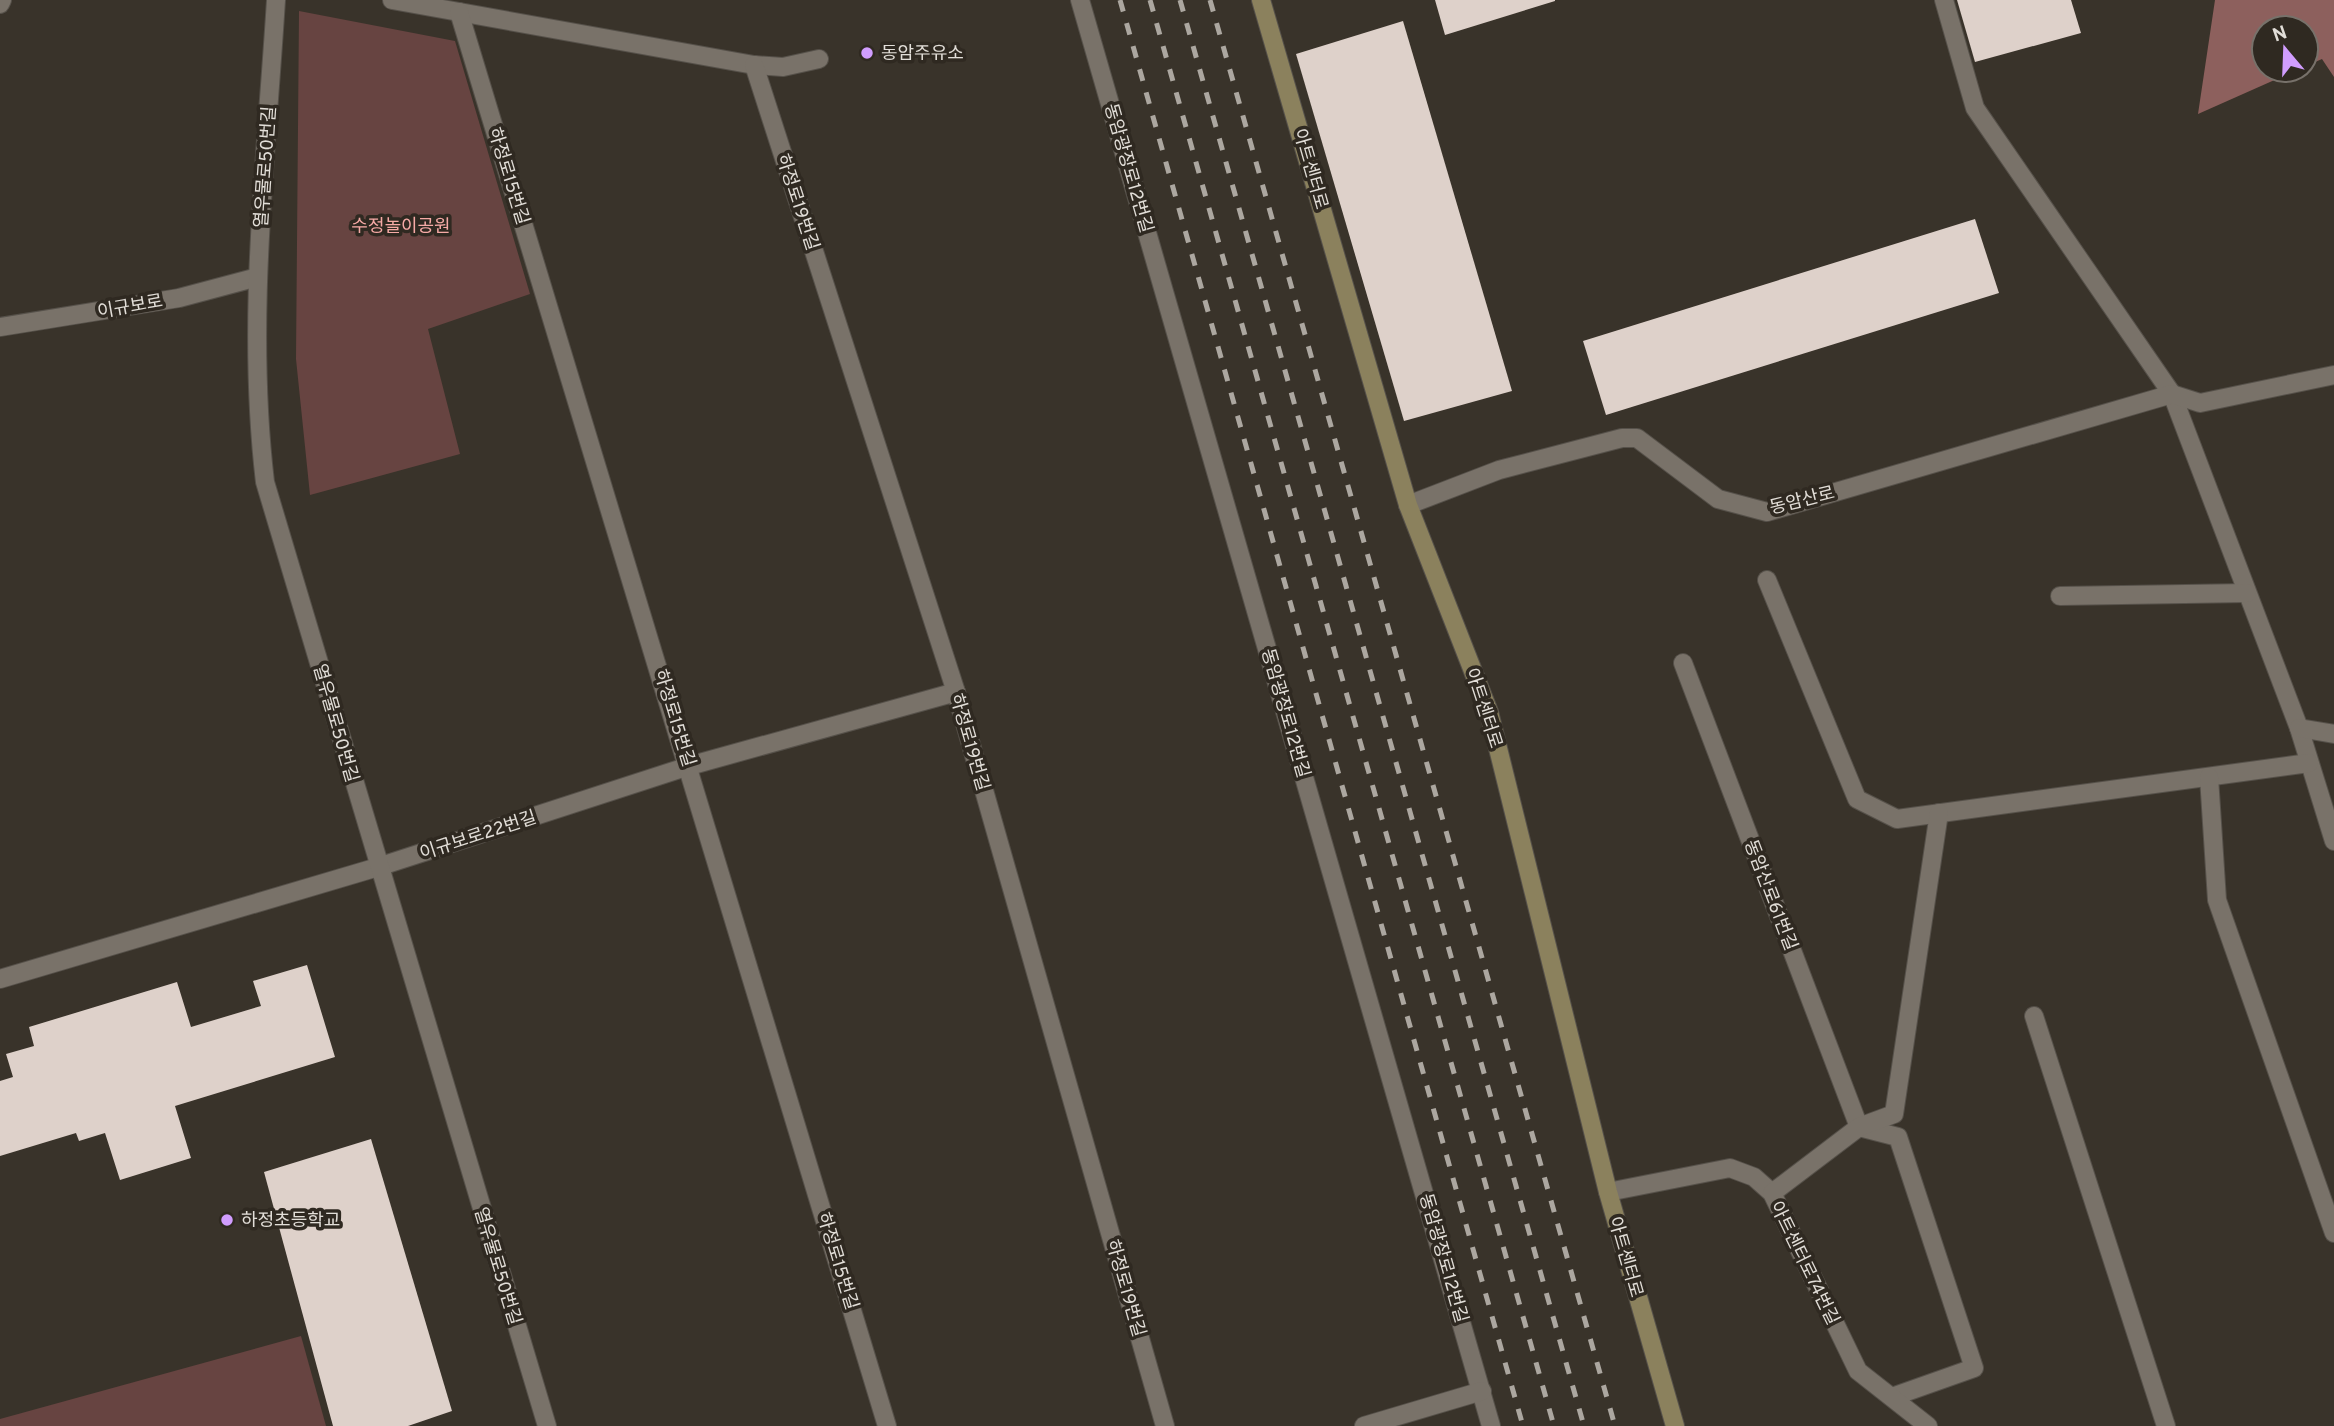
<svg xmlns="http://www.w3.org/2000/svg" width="2334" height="1426" viewBox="0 0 2334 1426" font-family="Overpass,'Noto Sans KR',sans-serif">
  <rect width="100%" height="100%" fill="#39332a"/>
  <!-- green -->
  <g fill="#674441">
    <path d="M 299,11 L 455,41 L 530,294 L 428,329 L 460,454 L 310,495 L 296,359 Z"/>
    <path d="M 301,1336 L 326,1426 L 0,1426 L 0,1419 Z"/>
  </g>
  <!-- forest -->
  <path fill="#8d605d" d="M 2215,0 L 2334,0 L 2334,77 L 2322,59 L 2306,66 L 2306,28 L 2264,28 L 2264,70 L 2297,70 L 2198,114 Z"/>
  <!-- building -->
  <g fill="#ded1ca">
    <path d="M 1435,0 L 1555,0 L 1555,1 L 1445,35 Z"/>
    <path d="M 1957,0 L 2071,0 L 2081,33 L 1975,62 Z"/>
    <path d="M 1403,21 L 1512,391 L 1404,421 L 1296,54 Z"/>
    <path d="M 1975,219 L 1999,293 L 1606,415 L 1583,341 Z"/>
    <path d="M 307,965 L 335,1057 L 175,1106 L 191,1158 L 120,1180 L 105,1133 L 79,1141 L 76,1133 L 0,1156 L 0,1081 L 13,1077 L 6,1054 L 34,1046 L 29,1027 L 177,982 L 191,1027 L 261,1006 L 253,981 Z"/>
    <path d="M 371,1139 L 452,1411 L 408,1426 L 333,1426 L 264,1172 Z"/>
  </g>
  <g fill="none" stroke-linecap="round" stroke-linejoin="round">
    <defs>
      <g id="lane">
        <path d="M 392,0 L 754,65 L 783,67 L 819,59"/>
        <path d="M 1080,0 L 1491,1426"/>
        <path d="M 1944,0 L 1975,108 L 2172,394 L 2299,728 L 2334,841"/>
        <path d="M 0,4 L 2,0"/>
        <path d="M 0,327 L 179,298 L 258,277"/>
        <path d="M 1408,505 L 1499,470 L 1622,438 L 1637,438 L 1718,499 L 1767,512 L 2172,394 L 2200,403 L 2334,375"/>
        <path d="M 1767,580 L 1857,799 L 1897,819 L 2309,763"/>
        <path d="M 2060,596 L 2247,593"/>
        <path d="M 1683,663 L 1859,1127 L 1898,1137 L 1974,1368 L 1892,1397"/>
        <path d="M 2299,728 L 2334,734"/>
        <path d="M 2209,777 L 2217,900 L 2334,1233"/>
        <path d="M 0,979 L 378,867 L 689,766 L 956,692"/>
        <path d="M 2034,1016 L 2166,1426"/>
        <path d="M 1608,1192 L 1730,1168 L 1754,1177 L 1772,1193 L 1858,1371 L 1928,1426"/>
        <path d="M 1772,1193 L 1859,1127 L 1894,1114 L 1939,813"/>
      </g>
      <g id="street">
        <path d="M 276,0 C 266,160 246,323 265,482 L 547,1426"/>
        <path d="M 459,12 L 887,1426"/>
        <path d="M 754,65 L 956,692 L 1165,1426"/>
        <path d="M 1364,1426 L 1482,1391"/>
      </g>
      <path id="secondary" d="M 1261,0 L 1408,505 L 1489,712 L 1608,1192 L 1675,1426"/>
    </defs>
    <!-- lane casing -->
    <use href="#lane" stroke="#56514a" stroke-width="20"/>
    <!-- street casing -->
    <use href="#street" stroke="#56514a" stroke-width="20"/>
    <!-- secondary casing -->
    <use href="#secondary" stroke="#56514a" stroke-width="20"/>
    <!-- lane -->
    <use href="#lane" stroke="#797269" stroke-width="18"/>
    <!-- street -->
    <use href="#street" stroke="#797269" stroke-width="18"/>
    <!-- secondary -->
    <use href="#secondary" stroke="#8b815d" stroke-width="18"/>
    <!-- rail -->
    <g stroke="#aca7a0" stroke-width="5" stroke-dasharray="12 12" stroke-linecap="butt">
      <path d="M 1120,0 L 1523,1426"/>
      <path d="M 1150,0 L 1554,1426"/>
      <path d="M 1180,0 L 1584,1426"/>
      <path d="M 1210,0 L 1615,1426"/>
    </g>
  </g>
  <!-- markers -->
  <g fill="#d19dfe" stroke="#2f2921" stroke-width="2.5">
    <circle cx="867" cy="53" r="7"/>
    <circle cx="227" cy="1220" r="7"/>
  </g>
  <g text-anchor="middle" stroke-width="7" stroke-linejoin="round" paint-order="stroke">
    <!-- poi labels -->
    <g font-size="18" fill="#e2ded8" stroke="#2f2921" text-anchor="start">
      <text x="881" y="59">동암주유소</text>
      <text x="241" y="1226">하정초등학교</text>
    </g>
    <!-- street labels -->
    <g font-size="18" fill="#e2ded8" stroke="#2f2921">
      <text transform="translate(265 167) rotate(-86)" y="6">열우물로50번길</text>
      <text transform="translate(1129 168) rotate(74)" y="6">동암광장로12번길</text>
      <text transform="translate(1311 169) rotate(74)" y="6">아트센터로</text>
      <text transform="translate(509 176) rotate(73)" y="6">하정로15번길</text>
      <text transform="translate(798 202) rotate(72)" y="6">하정로19번길</text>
      <text transform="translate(130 306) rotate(-10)" y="6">이규보로</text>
      <text transform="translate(1802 500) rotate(-14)" y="6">동암산로</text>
      <text transform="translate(1484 708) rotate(72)" y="6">아트센터로</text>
      <text transform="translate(1286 713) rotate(74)" y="6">동암광장로12번길</text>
      <text transform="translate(675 718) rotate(73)" y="6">하정로15번길</text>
      <text transform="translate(336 723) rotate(74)" y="6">열우물로50번길</text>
      <text transform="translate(970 742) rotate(74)" y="6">하정로19번길</text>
      <text transform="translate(478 835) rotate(-18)" y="6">이규보로22번길</text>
      <text transform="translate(1771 895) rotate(69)" y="6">동암산로61번길</text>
      <text transform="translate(1626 1257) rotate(74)" y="6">아트센터로</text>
      <text transform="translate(1444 1258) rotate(74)" y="6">동암광장로12번길</text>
      <text transform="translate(838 1261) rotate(73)" y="6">하정로15번길</text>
      <text transform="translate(1805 1263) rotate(64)" y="6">아트센터로74번길</text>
      <text transform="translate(498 1266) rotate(73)" y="6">열우물로50번길</text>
      <text transform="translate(1126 1288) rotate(74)" y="6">하정로19번길</text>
    </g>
    <!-- park labels -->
    <g font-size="18" fill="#f6aaa6" stroke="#2f2921">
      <text x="401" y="232">수정놀이공원</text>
    </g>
  </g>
  <!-- north arrow -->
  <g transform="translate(2285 49) rotate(341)"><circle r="33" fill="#2f2921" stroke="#77716a" stroke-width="2"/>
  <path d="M0-5L12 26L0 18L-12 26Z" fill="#d19dfe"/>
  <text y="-10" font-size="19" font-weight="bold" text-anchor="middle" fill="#e2ded8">N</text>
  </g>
</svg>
